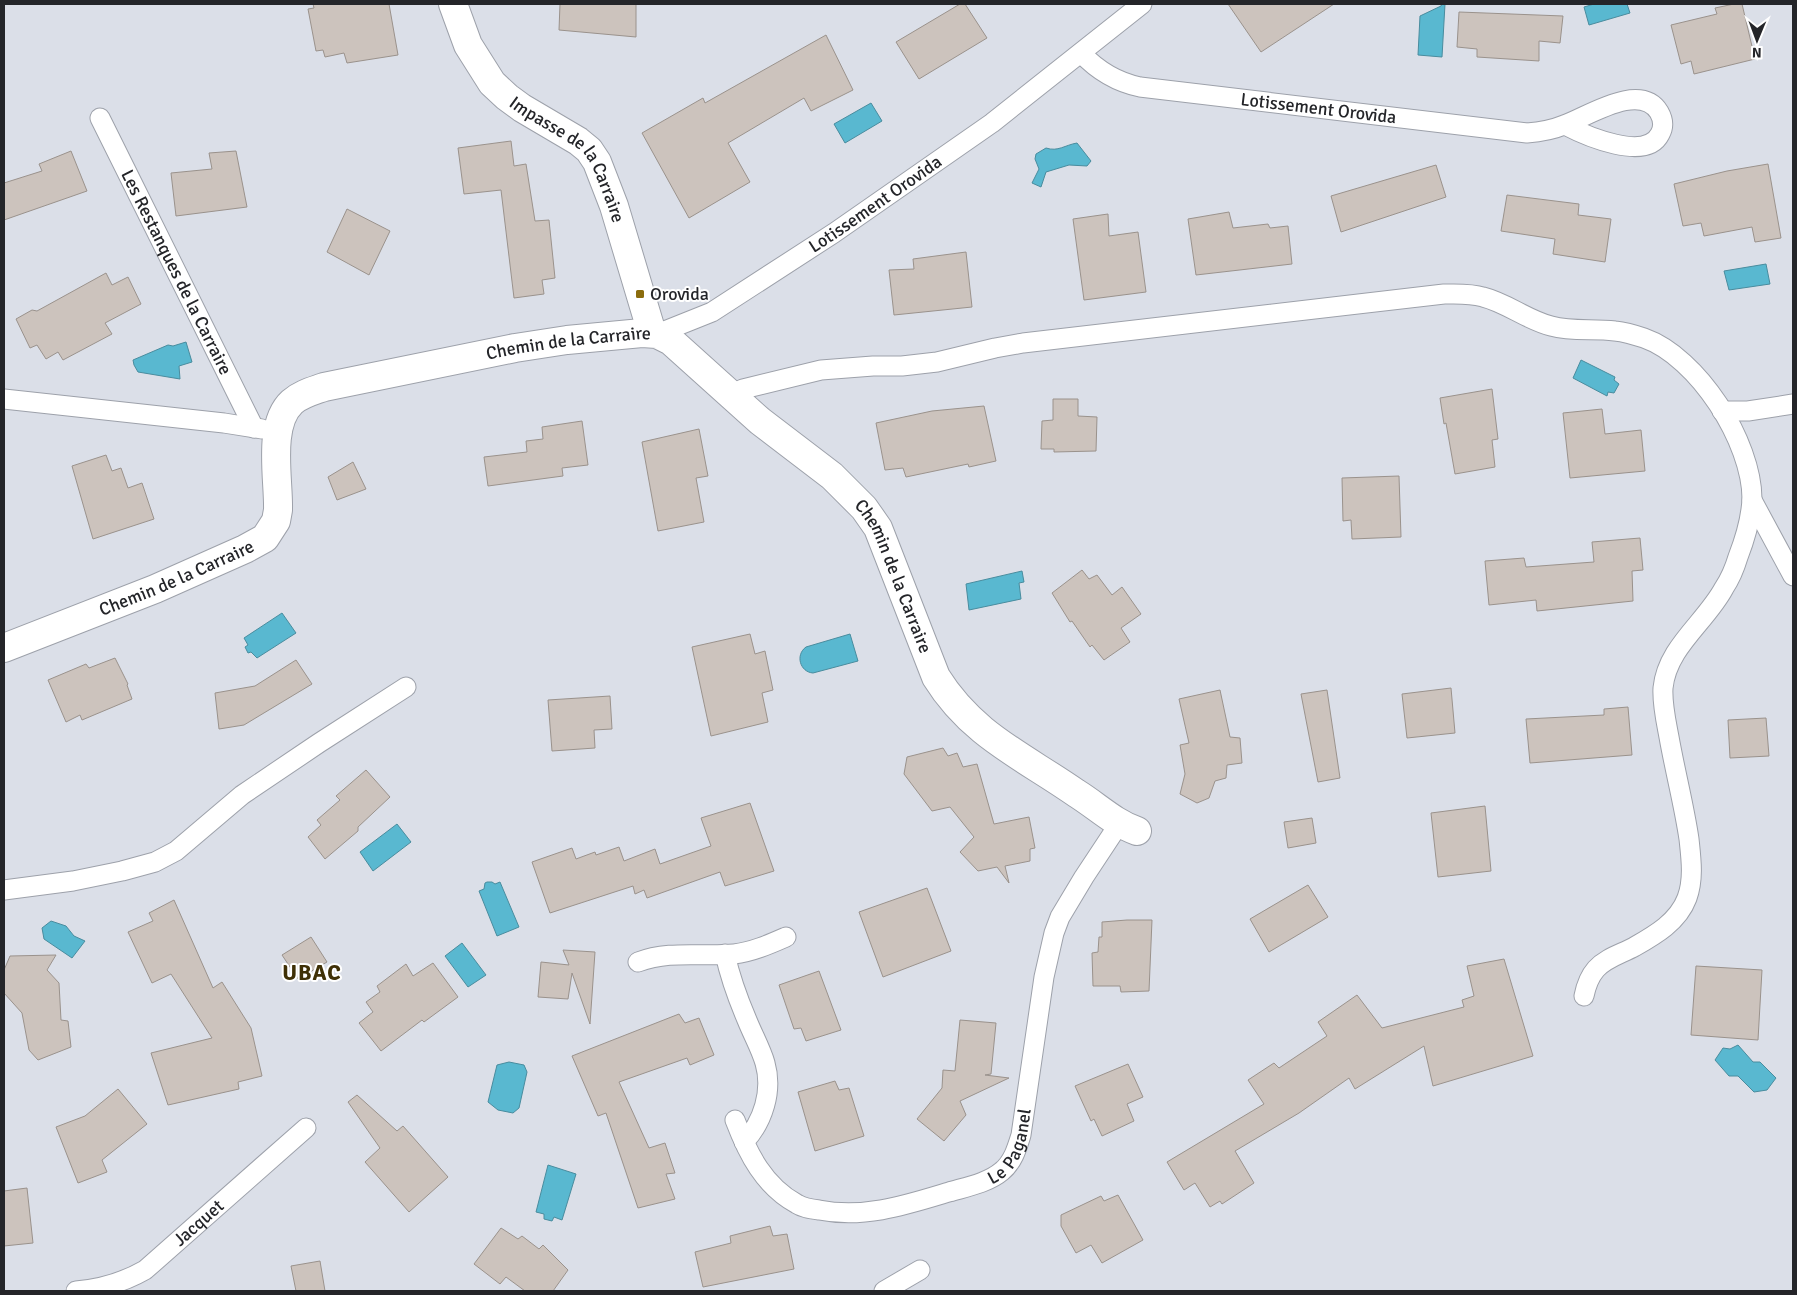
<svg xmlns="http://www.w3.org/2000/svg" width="1797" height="1295" viewBox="0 0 1797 1295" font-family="Signika,sans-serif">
  <rect width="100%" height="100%" fill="#dbdfe8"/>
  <!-- water -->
  <g fill="#59b8d0" stroke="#498c9e">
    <path d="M 1442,4 L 1445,4 L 1442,57 L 1418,55 L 1420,16 L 1441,6 Z"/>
    <path d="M 1594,4 L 1627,4 L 1630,13 L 1589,25 L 1584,7 Z"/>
    <path d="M 871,103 L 882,121 L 845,143 L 834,124 Z"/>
    <path d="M 1077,143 L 1091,161 L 1087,166 L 1069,165 L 1046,172 L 1041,187 L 1032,183 L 1039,169 L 1035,159 L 1036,154 L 1046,148 C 1058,152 1065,145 1077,143 Z"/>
    <path d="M 1766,264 L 1770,284 L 1729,290 L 1724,271 Z"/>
    <path d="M 186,342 L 192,362 L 179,366 L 180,379 L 138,372 L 134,365 L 133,360 L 168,345 L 173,346 Z"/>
    <path d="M 1581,360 L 1615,377 L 1614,380 L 1619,384 L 1614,393 L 1608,392 L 1607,396 L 1573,378 Z"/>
    <path d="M 1022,571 L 1024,582 L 1019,583 L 1021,599 L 969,610 L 966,584 Z"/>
    <path d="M 282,613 L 296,633 L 257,658 L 251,652 L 248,653 L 245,647 L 248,645 L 244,638 Z"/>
    <path d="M 850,634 L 858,661 L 813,673 C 800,672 795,655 806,647 Z"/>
    <path d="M 397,824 L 411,842 L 373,871 L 360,852 Z"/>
    <path d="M 487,882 L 492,882 L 495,884 L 500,882 L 519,927 L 497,936 L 479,891 L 484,889 L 485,883 Z"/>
    <path d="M 51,921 L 66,926 L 74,936 L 85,941 L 72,958 L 44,939 L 42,928 Z"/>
    <path d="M 462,943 L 486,975 L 468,987 L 445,956 Z"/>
    <path d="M 1738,1045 L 1753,1062 L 1760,1062 L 1776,1078 L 1767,1090 L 1754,1092 L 1738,1076 L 1729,1076 L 1715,1060 L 1723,1048 L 1730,1049 Z"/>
    <path d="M 509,1062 L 524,1065 L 527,1072 L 519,1108 L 513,1113 L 498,1110 L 488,1102 L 497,1065 Z"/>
    <path d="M 548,1165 L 576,1174 L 562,1220 L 554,1217 L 552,1221 L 544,1219 L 544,1214 L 536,1212 Z"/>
  </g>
  <!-- building -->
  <g fill="#ccc3bd" stroke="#9a928c">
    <path d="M 313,4 L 389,4 L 398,55 L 347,63 L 344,53 L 325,57 L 323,50 L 316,51 L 308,9 L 314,8 Z"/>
    <path d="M 560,4 L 636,4 L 636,37 L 559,30 Z"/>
    <path d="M 960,4 L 965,4 L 987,38 L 919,79 L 896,42 Z"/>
    <path d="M 1228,4 L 1334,4 L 1261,52 Z"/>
    <path d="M 1734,4 L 1742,4 L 1755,59 L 1694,74 L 1691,61 L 1681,64 L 1671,25 L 1717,14 L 1715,8 Z"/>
    <path d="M 1459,12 L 1563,16 L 1560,43 L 1539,41 L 1539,61 L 1477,57 L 1477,49 L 1457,47 Z"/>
    <path d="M 826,35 L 853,90 L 811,111 L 804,98 L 728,143 L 750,182 L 689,218 L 642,133 L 703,98 L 705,103 Z"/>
    <path d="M 511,141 L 514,166 L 526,164 L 535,221 L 549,220 L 555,278 L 542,280 L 544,294 L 514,298 L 501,190 L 464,194 L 458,148 Z"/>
    <path d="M 71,151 L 87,191 L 4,220 L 4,183 L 42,171 L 39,164 Z"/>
    <path d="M 236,151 L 247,207 L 176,216 L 171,173 L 212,169 L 209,153 Z"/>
    <path d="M 1768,164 L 1781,238 L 1755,242 L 1752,227 L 1704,236 L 1701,223 L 1683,226 L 1674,184 L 1727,171 Z"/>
    <path d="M 1436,165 L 1446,197 L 1341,232 L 1331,196 Z"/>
    <path d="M 1507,195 L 1579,204 L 1578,215 L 1611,219 L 1605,262 L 1553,254 L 1555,239 L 1501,231 Z"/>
    <path d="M 347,209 L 390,231 L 369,275 L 327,252 Z"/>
    <path d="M 1229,212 L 1233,228 L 1268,224 L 1270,228 L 1288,226 L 1292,264 L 1196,275 L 1188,219 Z"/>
    <path d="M 1108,214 L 1109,236 L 1138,232 L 1146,292 L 1084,300 L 1073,219 Z"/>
    <path d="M 966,252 L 972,307 L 894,315 L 889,270 L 914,269 L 913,259 Z"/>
    <path d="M 106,273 L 112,285 L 128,277 L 141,304 L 105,323 L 112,334 L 63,360 L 58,352 L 46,359 L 37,345 L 30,348 L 16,319 L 32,310 L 37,311 Z"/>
    <path d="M 1492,389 L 1498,439 L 1492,440 L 1495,467 L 1455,474 L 1446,423 L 1444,424 L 1440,398 Z"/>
    <path d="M 1053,399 L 1078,399 L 1078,416 L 1097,417 L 1096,451 L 1054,452 L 1054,449 L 1041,449 L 1042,421 L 1053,420 Z"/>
    <path d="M 984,406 L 996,461 L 969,467 L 968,464 L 906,477 L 903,468 L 885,470 L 876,423 L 932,411 Z"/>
    <path d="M 1602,409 L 1605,434 L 1641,430 L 1645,471 L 1570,478 L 1563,413 Z"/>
    <path d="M 582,421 L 588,465 L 562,468 L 563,476 L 488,486 L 484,457 L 527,452 L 526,441 L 543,439 L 542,427 Z"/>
    <path d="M 699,429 L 708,476 L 696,478 L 704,522 L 658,531 L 642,442 Z"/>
    <path d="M 106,455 L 112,471 L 121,468 L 128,488 L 142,483 L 154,519 L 93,539 L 72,466 Z"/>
    <path d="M 353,462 L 366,489 L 337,500 L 328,477 Z"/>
    <path d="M 1399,476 L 1401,537 L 1352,539 L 1351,520 L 1343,521 L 1342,478 Z"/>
    <path d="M 1640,538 L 1643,570 L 1632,571 L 1633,601 L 1537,611 L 1536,600 L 1489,605 L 1485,561 L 1524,558 L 1526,567 L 1594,562 L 1592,542 Z"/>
    <path d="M 1082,570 L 1089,579 L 1097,575 L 1112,595 L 1122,587 L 1141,614 L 1121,628 L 1130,642 L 1104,660 L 1092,645 L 1090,647 L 1072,621 L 1070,622 L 1052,593 Z"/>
    <path d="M 750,634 L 755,654 L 765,651 L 773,690 L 762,693 L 768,722 L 711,736 L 692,647 Z"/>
    <path d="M 115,658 L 128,684 L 127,685 L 132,699 L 82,720 L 80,715 L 66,722 L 48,680 L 86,664 L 89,668 Z"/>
    <path d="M 296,660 L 312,684 L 244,725 L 219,729 L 215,693 L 255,686 Z"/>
    <path d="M 1451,688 L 1455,733 L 1407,738 L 1402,694 Z"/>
    <path d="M 1220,690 L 1230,737 L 1240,738 L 1242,763 L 1227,765 L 1226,778 L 1215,781 L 1209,798 L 1197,803 L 1180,794 L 1185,774 L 1180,745 L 1189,743 L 1179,699 Z"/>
    <path d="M 1327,690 L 1340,778 L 1318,782 L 1301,694 Z"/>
    <path d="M 610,696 L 612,729 L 594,730 L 595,748 L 552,751 L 548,700 Z"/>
    <path d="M 1628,707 L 1632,755 L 1530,763 L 1526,719 L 1604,715 L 1604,709 Z"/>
    <path d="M 1766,718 L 1769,756 L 1730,758 L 1728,720 Z"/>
    <path d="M 943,748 L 948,756 L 957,753 L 963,767 L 977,764 L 994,824 L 1029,817 L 1035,848 L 1030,849 L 1030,861 L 1005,866 L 1009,883 L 997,867 L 978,871 L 960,852 L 974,837 L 950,807 L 932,811 L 904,774 L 907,757 Z"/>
    <path d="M 366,770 L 390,797 L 358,827 L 358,831 L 325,859 L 308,837 L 321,825 L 317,820 L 340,800 L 336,796 Z"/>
    <path d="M 750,803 L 774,871 L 725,886 L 720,872 L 647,898 L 644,890 L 635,894 L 633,886 L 550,913 L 532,862 L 572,848 L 576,859 L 595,852 L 596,855 L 619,847 L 624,861 L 655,849 L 660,864 L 711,846 L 701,818 Z"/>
    <path d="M 1485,806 L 1491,871 L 1438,877 L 1431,813 Z"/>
    <path d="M 1312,818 L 1316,843 L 1288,848 L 1284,822 Z"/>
    <path d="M 1308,885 L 1328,917 L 1269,952 L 1250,919 Z"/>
    <path d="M 927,888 L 951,951 L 883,977 L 859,912 Z"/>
    <path d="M 174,900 L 213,988 L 222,982 L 251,1028 L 262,1076 L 238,1082 L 239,1089 L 168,1105 L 151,1053 L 212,1038 L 171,974 L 152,983 L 128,932 L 153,921 L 149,913 Z"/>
    <path d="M 1127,920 L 1152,920 L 1149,991 L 1121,992 L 1120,986 L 1093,986 L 1092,953 L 1098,952 L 1099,937 L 1102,937 L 1102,922 Z"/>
    <path d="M 311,937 L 327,962 L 298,979 L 282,955 Z"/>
    <path d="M 563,950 L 595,952 L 590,1024 L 572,973 L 568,999 L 538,997 L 541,962 L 569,965 Z"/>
    <path d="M 56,955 L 47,970 L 59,983 L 61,1020 L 68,1021 L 71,1047 L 38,1060 L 29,1050 L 22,1013 L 4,993 L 4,970 L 10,956 Z"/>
    <path d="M 1504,959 L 1533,1056 L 1433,1086 L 1424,1046 L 1355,1089 L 1349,1078 L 1299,1113 L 1235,1151 L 1254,1183 L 1222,1204 L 1220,1201 L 1210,1207 L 1195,1183 L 1184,1190 L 1167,1162 L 1264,1104 L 1248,1080 L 1274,1063 L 1279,1068 L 1327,1036 L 1318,1022 L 1357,995 L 1382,1028 L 1464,1007 L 1462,1000 L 1474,996 L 1467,966 Z"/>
    <path d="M 433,963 L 458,997 L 424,1022 L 422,1020 L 381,1051 L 359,1023 L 373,1012 L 366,1002 L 380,992 L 377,986 L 406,964 L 413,976 Z"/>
    <path d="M 1696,966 L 1762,970 L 1758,1040 L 1691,1035 Z"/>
    <path d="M 819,971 L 841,1030 L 806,1041 L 801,1028 L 794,1029 L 779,985 Z"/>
    <path d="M 679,1014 L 685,1023 L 699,1018 L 714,1055 L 690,1065 L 687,1058 L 619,1082 L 649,1148 L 665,1143 L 675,1173 L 666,1174 L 675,1199 L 638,1208 L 606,1113 L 598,1116 L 572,1056 Z"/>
    <path d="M 960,1020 L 996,1023 L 991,1074 L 985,1075 L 1009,1078 L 960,1101 L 966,1115 L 944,1141 L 917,1119 L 942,1088 L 943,1070 L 955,1071 Z"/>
    <path d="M 1128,1064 L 1143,1097 L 1127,1104 L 1134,1121 L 1102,1136 L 1094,1119 L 1091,1121 L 1075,1086 Z"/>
    <path d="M 835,1081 L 839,1090 L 849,1088 L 864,1136 L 815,1151 L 798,1092 Z"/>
    <path d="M 118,1089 L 147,1124 L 102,1160 L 107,1172 L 78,1183 L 56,1127 L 85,1116 Z"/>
    <path d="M 357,1095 L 397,1131 L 403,1126 L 448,1177 L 409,1212 L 365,1162 L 380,1148 L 348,1102 Z"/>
    <path d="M 27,1188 L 33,1243 L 4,1246 L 4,1191 Z"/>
    <path d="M 1118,1195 L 1143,1240 L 1102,1263 L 1091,1245 L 1076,1253 L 1061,1226 L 1061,1215 L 1101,1196 L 1104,1201 Z"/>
    <path d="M 770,1226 L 773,1236 L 787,1234 L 794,1269 L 703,1287 L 695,1252 L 731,1243 L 730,1236 Z"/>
    <path d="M 501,1228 L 518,1239 L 522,1236 L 539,1249 L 543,1245 L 568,1270 L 553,1291 L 525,1291 L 506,1277 L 500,1284 L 474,1264 Z"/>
    <path d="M 320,1261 L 325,1291 L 296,1291 L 291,1266 Z"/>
  </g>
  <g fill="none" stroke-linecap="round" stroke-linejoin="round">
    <defs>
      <g id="service">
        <path id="s1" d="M 1081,53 C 1098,71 1116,82 1140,87 L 1527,133 C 1540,132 1552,130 1564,125 C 1587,117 1640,81 1659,112 C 1663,119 1664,127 1660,134 C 1646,162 1586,136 1565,125"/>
        <path id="s2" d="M 100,118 L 254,428"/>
        <path id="s3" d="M 657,334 L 712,312 L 834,233 L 992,123 L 1142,4"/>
        <path d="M 730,395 L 743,389 L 821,370 L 873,366 L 902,366 L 937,362 L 995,348 L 1023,343 L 1444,294 C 1456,294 1470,293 1483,297 C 1507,303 1527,320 1551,326 C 1573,332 1593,328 1615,331 C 1624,332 1635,335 1644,338 C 1698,357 1752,442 1752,499 C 1751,518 1745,539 1738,557 C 1735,567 1730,579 1724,588 C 1706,622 1667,647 1663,688 C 1662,704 1666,721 1669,737 C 1675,771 1684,805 1689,839 C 1691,858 1694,879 1687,898 C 1678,922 1655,935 1634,947 C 1621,954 1606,958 1596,969 C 1589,977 1586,986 1584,996"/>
        <path d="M 4,399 L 224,423 L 262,429"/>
        <path d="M 1722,411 L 1748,411 L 1793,404"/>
        <path d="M 1752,500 L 1793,576"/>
        <path d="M 4,890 L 73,881 L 122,871 L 155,862 L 176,851 L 242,795 L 319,743 L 406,687"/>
        <path d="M 725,954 C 730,977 738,999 747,1020 C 753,1035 761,1049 765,1063 C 773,1091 763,1122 744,1142"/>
        <path d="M 638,962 C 670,950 701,957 734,954 C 752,952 770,944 786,937"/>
        <path id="s4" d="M 735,1120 C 748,1154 764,1186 797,1204 C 803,1208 811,1209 819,1210 C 864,1219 906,1205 949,1192 C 966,1187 988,1183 1002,1171 C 1013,1162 1017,1148 1021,1135 L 1044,977 L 1054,933 L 1060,917 L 1084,877 L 1119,824"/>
        <path id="s5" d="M 76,1291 C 100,1289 124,1282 145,1270 L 306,1128"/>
        <path d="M 884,1291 L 920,1270"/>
      </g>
      <g id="minor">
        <path id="s6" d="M 453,4 L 468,45 L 492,83 L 507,97 L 522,108 L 578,141 L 589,150 L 597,162 L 614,206 L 652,333"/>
        <path id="s7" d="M 4,648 L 155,589 L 245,549 L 265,538 L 276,521 L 278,510 C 279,480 267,425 292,402 C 301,394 313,391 324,387 L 515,348 L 567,340 L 642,333 L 657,334 L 671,341 L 760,421 L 832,476 L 864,508 L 878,528 L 936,677 C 972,735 1023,756 1076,793 C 1097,806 1114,823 1137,831"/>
      </g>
    </defs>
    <!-- service casing -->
    <use href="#service" stroke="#9da1aa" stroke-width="21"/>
    <!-- minor casing -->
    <use href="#minor" stroke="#9da1aa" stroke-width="30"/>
    <!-- service -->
    <use href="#service" stroke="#fff" stroke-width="19"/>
    <!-- minor -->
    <use href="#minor" stroke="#fff" stroke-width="28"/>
  </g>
  <!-- markers -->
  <rect fill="#8b6c0d" stroke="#fff" stroke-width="2" x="635" y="289" width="10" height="10" rx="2.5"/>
  <g text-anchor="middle" stroke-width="4" stroke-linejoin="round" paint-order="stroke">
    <!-- street labels -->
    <g font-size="18" fill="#242529" stroke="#fff">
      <text dy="6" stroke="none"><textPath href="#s1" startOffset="249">Lotissement Orovida</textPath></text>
      <text dy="6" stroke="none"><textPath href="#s6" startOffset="200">Impasse de la Carraire</textPath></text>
      <text dy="6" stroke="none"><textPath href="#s3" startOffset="255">Lotissement Orovida</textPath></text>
      <text dy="6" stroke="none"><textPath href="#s2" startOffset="172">Les Restanques de la Carraire</textPath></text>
      <text dy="6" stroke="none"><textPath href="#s7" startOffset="711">Chemin de la Carraire</textPath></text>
      <text dy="6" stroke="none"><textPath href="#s7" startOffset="186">Chemin de la Carraire</textPath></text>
      <text dy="6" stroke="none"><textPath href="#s7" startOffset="1146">Chemin de la Carraire</textPath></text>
      <text dy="6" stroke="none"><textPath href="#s4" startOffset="346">Le Paganel</textPath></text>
      <text dy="6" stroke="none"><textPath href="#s5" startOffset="144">Jacquet</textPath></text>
    </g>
    <!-- poi labels -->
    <g font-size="18" fill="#242529" stroke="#fff" text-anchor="start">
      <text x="650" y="300">Orovida</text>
    </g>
    <!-- district labels -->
    <g font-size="22" font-weight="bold" letter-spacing="1" fill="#3f3006" stroke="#fff">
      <text x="312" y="980">UBAC</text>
    </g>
  </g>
  <!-- border -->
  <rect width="1797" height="1295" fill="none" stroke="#242529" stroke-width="10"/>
  <!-- north arrow -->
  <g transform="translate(1757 40) rotate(181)" stroke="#ffffff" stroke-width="4" paint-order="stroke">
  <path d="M0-4L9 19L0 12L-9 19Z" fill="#242529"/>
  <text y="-8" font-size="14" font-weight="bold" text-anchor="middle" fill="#242529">N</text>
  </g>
</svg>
